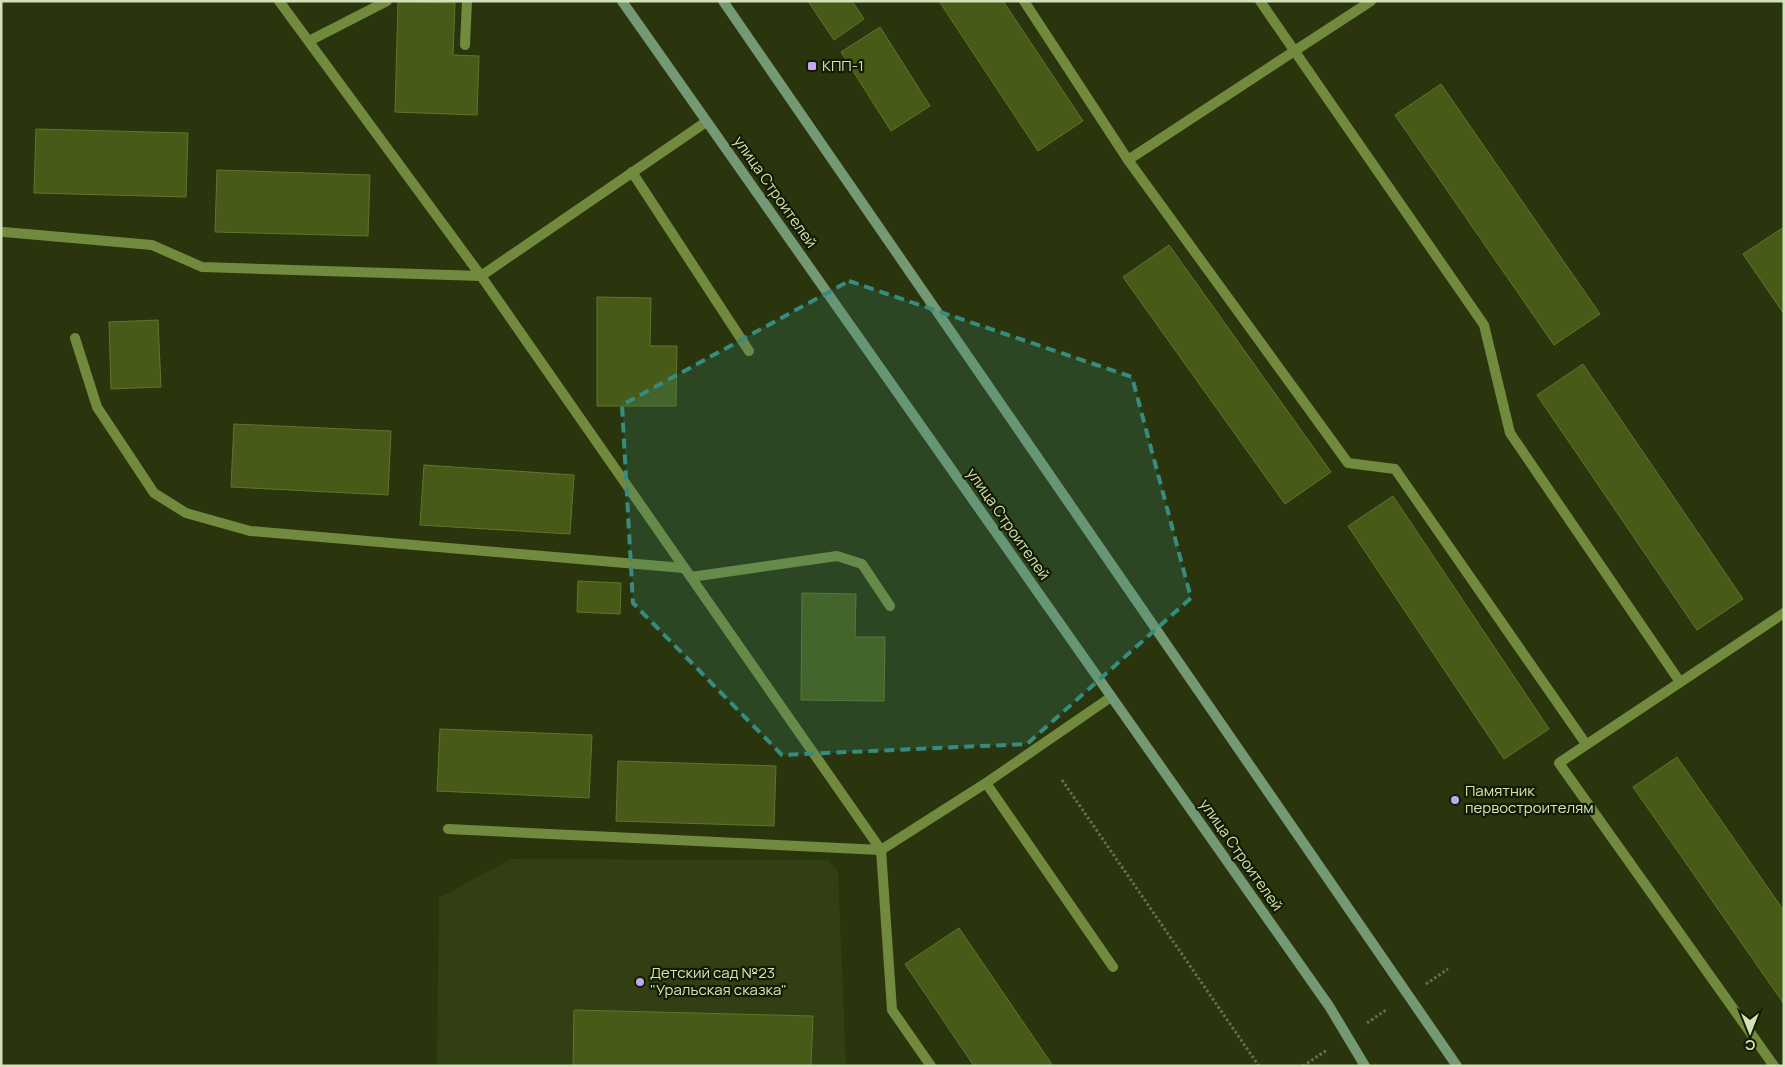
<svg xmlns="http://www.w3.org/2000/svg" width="1785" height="1067" viewBox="0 0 1785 1067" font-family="Manrope,sans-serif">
  <rect width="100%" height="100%" fill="#2a350d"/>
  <!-- built -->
  <path fill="#323f12" d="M 511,859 L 829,860 L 838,872 L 846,1066 L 437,1066 L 439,898 Z"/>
  <!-- building -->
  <g fill="#475a17" stroke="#60762a">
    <path d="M 398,1 L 455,3 L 453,55 L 479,56 L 477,115 L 395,112 Z"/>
    <path d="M 808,1 L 852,1 L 864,19 L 834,40 Z"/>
    <path d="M 939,1 L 1003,1 L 1083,121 L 1038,151 Z"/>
    <path d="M 880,27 L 930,106 L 891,131 L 841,52 Z"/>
    <path d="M 1441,84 L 1600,314 L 1554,345 L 1395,115 Z"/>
    <path d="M 36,129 L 188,133 L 186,197 L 34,193 Z"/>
    <path d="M 217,170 L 370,175 L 368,236 L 215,232 Z"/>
    <path d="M 1784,227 L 1784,314 L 1743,254 Z"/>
    <path d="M 1169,245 L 1331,472 L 1285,504 L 1123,277 Z"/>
    <path d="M 597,297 L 651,298 L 650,346 L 677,346 L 676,406 L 597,406 Z"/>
    <path d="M 158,320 L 161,387 L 111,389 L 109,322 Z"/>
    <path d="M 1583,364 L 1743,599 L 1697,630 L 1537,395 Z"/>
    <path d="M 234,424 L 391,431 L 388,495 L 231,487 Z"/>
    <path d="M 424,465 L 574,475 L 570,534 L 420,525 Z"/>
    <path d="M 1393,496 L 1549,729 L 1504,759 L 1348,526 Z"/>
    <path d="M 578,581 L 621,583 L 620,614 L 577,612 Z"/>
    <path d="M 802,593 L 856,594 L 855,637 L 885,637 L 884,701 L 801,700 Z"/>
    <path d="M 440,729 L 592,735 L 589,798 L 437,791 Z"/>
    <path d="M 1677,757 L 1784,911 L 1784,1004 L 1633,787 Z"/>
    <path d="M 618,761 L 776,766 L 774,826 L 616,821 Z"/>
    <path d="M 959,928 L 1053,1066 L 974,1066 L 905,964 Z"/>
    <path d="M 574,1010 L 813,1016 L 811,1066 L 573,1066 Z"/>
  </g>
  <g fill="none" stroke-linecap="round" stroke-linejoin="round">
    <!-- path -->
    <g stroke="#65714a" stroke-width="3" stroke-dasharray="2.5 2.5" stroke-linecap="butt">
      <path d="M 1062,780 L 1259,1066"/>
      <path d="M 1426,984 L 1448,969"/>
      <path d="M 1367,1023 L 1386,1010"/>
      <path d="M 1303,1066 L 1327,1050"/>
    </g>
    <!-- service -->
    <g stroke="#728a3e" stroke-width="10">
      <path d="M 279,1 L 481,276 L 881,850 L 892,1010 L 931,1066"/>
      <path d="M 1024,1 L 1128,160 L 1348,463 L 1395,469 L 1586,744"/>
      <path d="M 1260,1 L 1484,325 L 1510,433 L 1680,682"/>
      <path d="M 309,41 L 387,1"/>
      <path d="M 465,45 L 467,1"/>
      <path d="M 1128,160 L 1371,1"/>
      <path d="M 632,172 L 749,351"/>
      <path d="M 4,232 L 152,245 L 202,267 L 481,276 L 706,122"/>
      <path d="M 75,338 L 97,407 L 154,493 L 186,513 L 250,531 L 684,568"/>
      <path d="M 691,577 L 837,556 L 862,564 L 890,606"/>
      <path d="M 986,783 L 1113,967"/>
      <path d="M 448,829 L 881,850 L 986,783 L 1111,697"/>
      <path d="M 1774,1066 L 1559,763 L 1784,613"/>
    </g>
    <!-- secondary -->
    <g stroke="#749975" stroke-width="10">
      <path d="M 622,1 L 1329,1006 L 1365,1066"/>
      <path d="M 723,1 L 1457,1066"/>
    </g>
  </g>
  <!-- marked area -->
  <path fill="#368c7e" fill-opacity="0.2" stroke="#368c7e" stroke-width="4" stroke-dasharray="10 6" stroke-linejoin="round" d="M 849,281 L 1132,377 L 1191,598 L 1027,744 L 782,755 L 633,603 L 622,405 Z"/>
  <!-- markers -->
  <g fill="#c6a6f0" stroke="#131c00" stroke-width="2">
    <rect x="807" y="61" width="10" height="10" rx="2.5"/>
    <circle cx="1455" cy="800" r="5"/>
    <circle cx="640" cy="982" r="5"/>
  </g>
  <g text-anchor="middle" stroke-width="4.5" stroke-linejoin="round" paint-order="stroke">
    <!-- poi labels -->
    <g font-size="15" fill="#d4e2bc" stroke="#131c00" text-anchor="start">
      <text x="822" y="71">КПП-1</text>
      <text x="1465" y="796">Памятник<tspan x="1465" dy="17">первостроителям</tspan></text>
      <text x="650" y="978">Детский сад №23<tspan x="650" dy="17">"Уральская сказка"</tspan></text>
    </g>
    <!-- street labels -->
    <g font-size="15" fill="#d4e2bc" stroke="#131c00">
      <text transform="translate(775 192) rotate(55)" y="5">улица Строителей</text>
      <text transform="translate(1008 524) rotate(55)" y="5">улица Строителей</text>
      <text transform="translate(1241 855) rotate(55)" y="5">улица Строителей</text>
    </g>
  </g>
  <!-- border -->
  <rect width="1785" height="1067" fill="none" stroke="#d4e2bc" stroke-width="5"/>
  <!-- north arrow -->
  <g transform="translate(1750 1032) rotate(180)" stroke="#131c00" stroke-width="4" paint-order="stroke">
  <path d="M0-4L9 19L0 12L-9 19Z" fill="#d4e2bc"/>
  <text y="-8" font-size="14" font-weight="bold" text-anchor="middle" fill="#d4e2bc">С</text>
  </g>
</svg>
